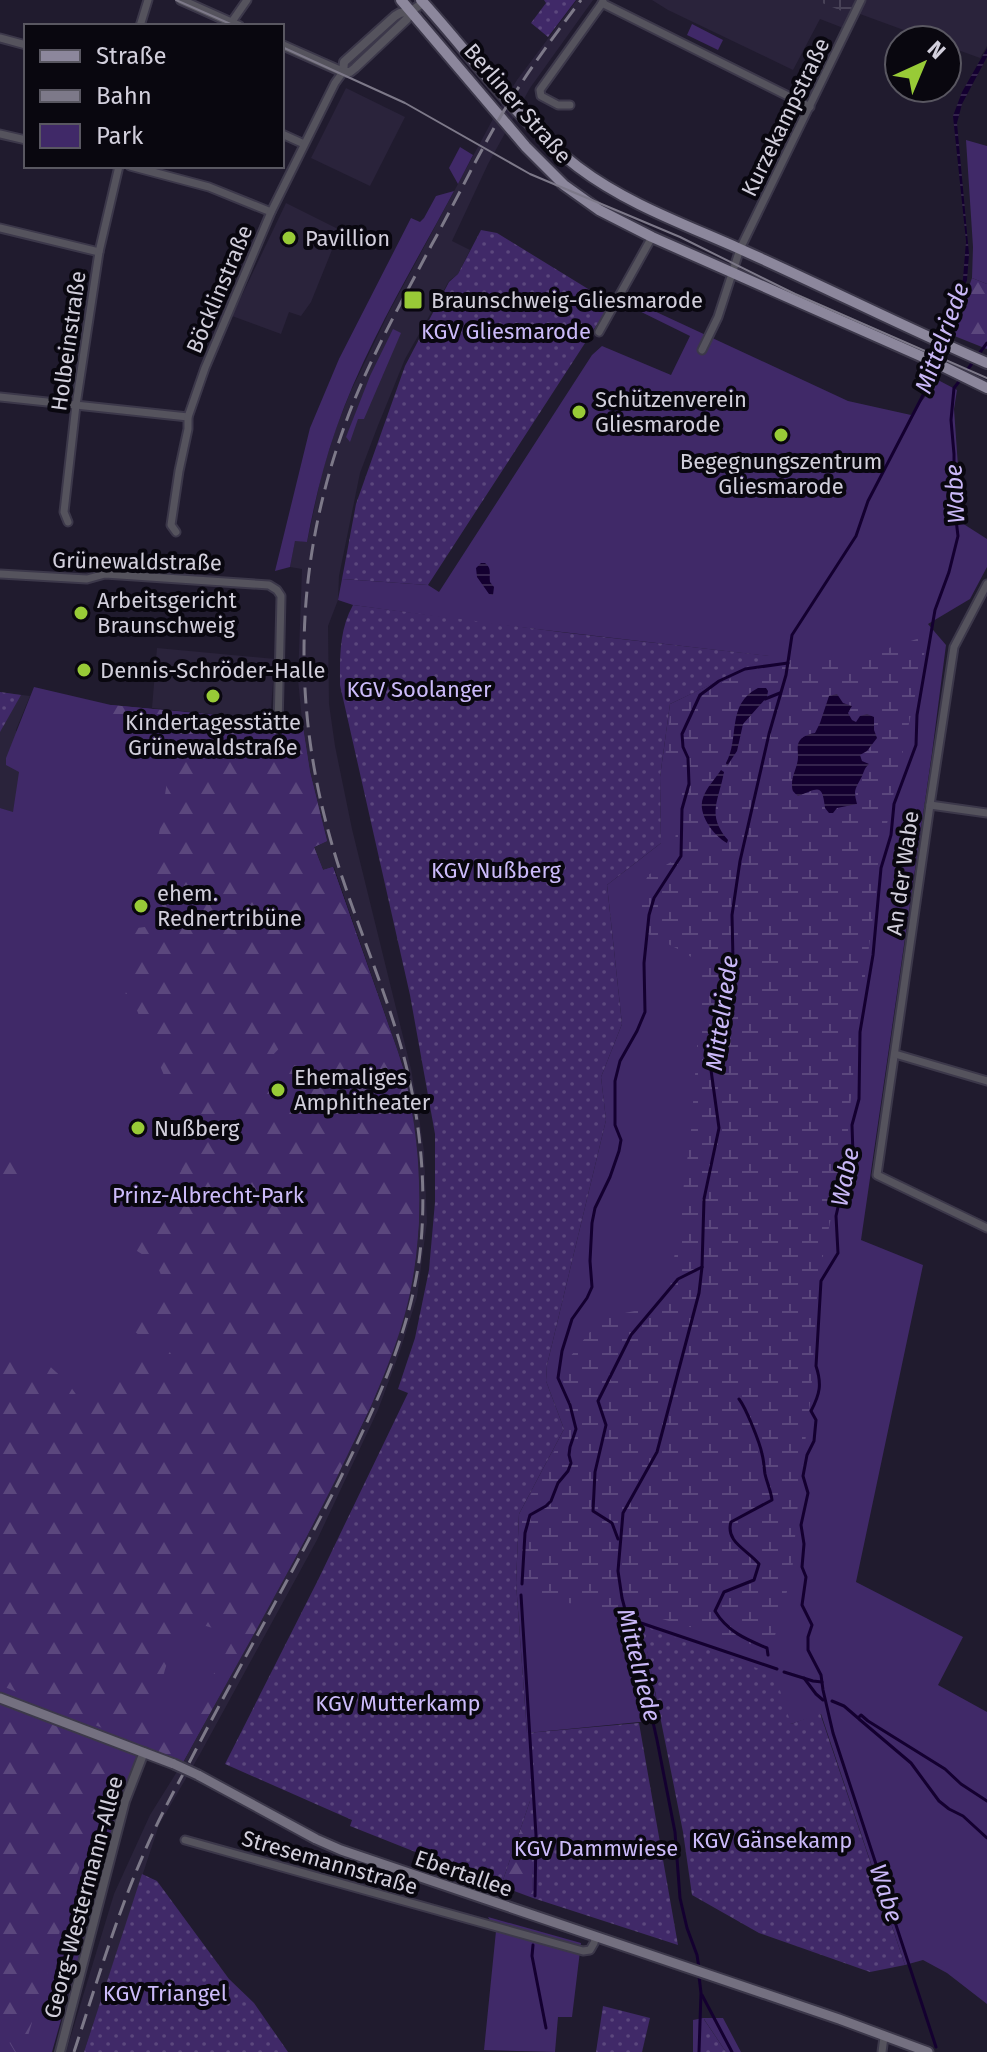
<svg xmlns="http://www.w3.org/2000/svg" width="987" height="2052" viewBox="0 0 987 2052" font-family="'Fira Sans',sans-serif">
  <defs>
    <pattern id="industrial-grid" width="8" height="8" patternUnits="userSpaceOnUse" patternTransform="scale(2)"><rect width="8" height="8" fill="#2a233b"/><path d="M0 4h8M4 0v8" fill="none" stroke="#484257"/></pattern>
    <pattern id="forest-firs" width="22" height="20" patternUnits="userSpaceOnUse" patternTransform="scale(2)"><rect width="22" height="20" fill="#402968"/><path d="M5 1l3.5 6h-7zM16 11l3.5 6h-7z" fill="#5b477d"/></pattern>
    <pattern id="wetland-marsh" width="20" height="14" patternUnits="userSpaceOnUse" patternTransform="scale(2)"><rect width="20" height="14" fill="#402968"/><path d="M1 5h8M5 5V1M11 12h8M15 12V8" fill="none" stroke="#5b477d"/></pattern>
    <pattern id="garden-dots" width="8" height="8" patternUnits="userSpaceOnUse" patternTransform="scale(2)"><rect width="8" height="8" fill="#402968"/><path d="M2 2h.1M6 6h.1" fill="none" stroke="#5b477d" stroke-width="1.8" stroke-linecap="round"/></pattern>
    <pattern id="water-rules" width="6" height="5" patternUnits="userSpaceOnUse" patternTransform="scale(2)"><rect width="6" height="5" fill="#140030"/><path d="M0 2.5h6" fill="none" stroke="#35244d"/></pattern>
  </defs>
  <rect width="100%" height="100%" fill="#201b2e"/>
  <!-- built -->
  <g fill="#2a233b">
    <path d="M 577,0 L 593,0 L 530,88 L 488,164 L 452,241 L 470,250 L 458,274 L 449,281 L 405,359 L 377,428 L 360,473 L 339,576 L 338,600 L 328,626 L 329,704 L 335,746 L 352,829 L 411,1069 L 418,1110 L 424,1151 L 427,1222 L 417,1297 L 400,1351 L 378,1410 L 317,1540 L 200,1754 L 159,1825 L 84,2052 L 66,2052 L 114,1894 L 150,1815 L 183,1762 L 306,1538 L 371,1406 L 417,1152 L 412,1111 L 404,1070 L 398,1052 L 334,867 L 323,870 L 314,846 L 327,841 L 310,772 L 302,721 L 298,679 L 302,569 L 290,567 L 295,540 L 307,542 L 322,472 L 336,428 L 350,393 L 388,314 L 494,117 L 517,80 Z"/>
    <path d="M 652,0 L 987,0 L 987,46 L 980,58 L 947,46 L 947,40 L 931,40 L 860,14 L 851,31 L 820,19 L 793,70 L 668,10 Z"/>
    <path d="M 346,88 L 405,117 L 370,186 L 311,158 Z"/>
    <path d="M 286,203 L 340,230 L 311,302 L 301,316 L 289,312 L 281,334 L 232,316 Z"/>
    <path d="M 157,648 L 275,659 L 270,720 L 152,708 Z"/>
    <path d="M 0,692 L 30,696 L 16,730 L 34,769 L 22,816 L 0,808 Z"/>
  </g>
  <!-- industrial -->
  <path fill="url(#industrial-grid)" d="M 815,0 L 856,0 L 849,14 Z"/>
  <!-- green -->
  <g fill="#402968">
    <path d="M 692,24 L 723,40 L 718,50 L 687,35 Z"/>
    <path d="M 966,140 L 987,146 L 987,284 L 972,278 L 973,247 Z"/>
    <path d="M 460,147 L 473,155 L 458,184 L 449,168 Z"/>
    <path d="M 454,191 C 414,266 364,348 336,429 C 323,466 314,504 307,542 L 295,541 L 290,567 L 275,571 L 310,428 L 339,359 L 411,218 L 420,222 L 424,218 L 436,196 Z"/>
    <path d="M 624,297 L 848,401 L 911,415 L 938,380 L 957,390 L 954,409 L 962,523 L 987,539 L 987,567 L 970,599 L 928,624 L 946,645 L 932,753 L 861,1240 L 923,1265 L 856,1582 L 963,1637 L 938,1685 L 987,1712 L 987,2004 L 947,1973 L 923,1960 L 905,1965 L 821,1714 L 791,1724 L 643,1626 L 660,1720 L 527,1733 L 516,1583 L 519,1514 L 564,1429 L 546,1381 L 547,1365 L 606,1120 L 601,1077 L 622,1024 L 607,885 L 661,843 L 660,777 L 670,704 L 769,656 L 476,622 L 353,605 L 338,600 L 342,579 L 428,585 L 439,592 L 592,355 L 602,346 L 671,375 L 690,336 L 625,304 Z"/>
    <path d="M 393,329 L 401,333 L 364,419 L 358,419 L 350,442 L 346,437 L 370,376 Z"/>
    <path d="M 34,687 L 111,705 L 270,720 L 302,721 L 310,772 L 327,841 L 314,847 L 323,870 L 333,867 L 404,1070 L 417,1152 L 419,1222 L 415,1261 L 409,1295 L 393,1349 L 371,1406 L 306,1538 L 183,1762 L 144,1746 L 130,1774 L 52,2052 L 0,2052 L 0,808 L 13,812 L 19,772 L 6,765 L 6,758 Z"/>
    <path d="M 488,1917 L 581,1943 L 572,2017 L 558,2017 L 555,2052 L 484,2050 L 496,1931 Z"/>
    <path d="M 703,2018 L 723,2018 L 741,2052 L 726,2052 L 704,2019 L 704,2052 L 693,2052 L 693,2020 Z"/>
  </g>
  <!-- forest -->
  <g fill="url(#forest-firs)" fill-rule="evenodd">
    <path d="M 972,278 L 987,284 L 987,349 L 952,335 Z"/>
    <path d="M 111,705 L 270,720 L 302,721 L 310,772 L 327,841 L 314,847 L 323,870 L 333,867 L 398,1052 C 421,1126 426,1217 410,1293 C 396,1358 365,1419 336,1479 C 288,1575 235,1668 183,1762 L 0,1685 L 0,1366 L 14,1353 L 44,1361 L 68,1383 L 80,1400 L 98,1402 L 118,1374 L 119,1362 L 127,1363 L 150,1357 L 164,1361 L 175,1344 L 170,1332 L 164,1330 L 151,1336 L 141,1337 L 132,1329 L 127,1321 C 132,1293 148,1302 167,1289 L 156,1263 L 137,1251 L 138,1231 L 152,1211 L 165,1203 L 181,1171 L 187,1152 L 185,1131 L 178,1109 L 136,1008 L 124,1001 L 131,969 L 135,928 C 146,928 155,924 166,922 L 172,911 L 160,905 L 159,894 L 156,892 L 149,899 L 170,762 C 161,754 148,745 155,731 L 128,730 L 99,722 ZM 291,1036 L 304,1067 L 304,1068 L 270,1058 ZM 206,1626 L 236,1635 C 222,1658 206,1694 185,1709 C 176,1715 165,1718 154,1718 C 157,1700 169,1638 187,1630 C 192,1628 200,1627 206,1626 Z"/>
    <path d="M 0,1147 L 29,1160 L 19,1186 L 0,1192 Z"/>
    <path d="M 0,1705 L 114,1747 L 86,1846 L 23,2052 L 15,2052 L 0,2027 Z"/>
    <path d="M 531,1798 L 533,1898 L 501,1886 Z"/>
  </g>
  <!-- wetland -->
  <path fill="url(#wetland-marsh)" fill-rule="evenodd" d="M 917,639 L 927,641 L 883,842 L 856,1043 L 847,1141 L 818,1280 L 811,1395 L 799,1491 L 792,1573 L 771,1650 L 641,1613 L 561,1602 L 523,1589 L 520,1514 L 567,1428 L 562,1367 L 601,1318 L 668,1304 L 691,1131 L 703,964 L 676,948 L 648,934 L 638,899 L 648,875 L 673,861 L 683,763 L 664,767 L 671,706 L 767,661 L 861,657 ZM 753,691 L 767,696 L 743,724 L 741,739 L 729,764 L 726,763 L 730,755 L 739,706 ZM 827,706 L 848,713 L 851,720 L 856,722 C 858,736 856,755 866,766 L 862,772 L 862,778 C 854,787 855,793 857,804 L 837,808 L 819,788 L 814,788 L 807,792 L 792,783 L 803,736 L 815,733 ZM 719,772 C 726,799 701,810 728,840 L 722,841 L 708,822 L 711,785 Z"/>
  <!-- garden -->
  <g fill="url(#garden-dots)">
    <path d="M 544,0 L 576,0 L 548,37 L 531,23 L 546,3 Z"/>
    <path d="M 481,230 L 497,233 L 611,303 L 428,585 L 342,579 L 356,504 L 405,366 L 449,282 L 458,274 Z"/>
    <path d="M 353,605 L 568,633 L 771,656 L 670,704 L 660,777 L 661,843 L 607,885 L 622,1024 L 601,1077 L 606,1120 L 547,1365 L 546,1381 L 564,1429 L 519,1514 L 516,1583 L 527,1733 L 639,1723 L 678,1945 L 533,1898 L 530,1801 L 501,1886 L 350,1826 L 352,1820 L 225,1764 L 318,1580 L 408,1393 L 398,1389 L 415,1338 L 429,1270 L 435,1202 L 435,1134 L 410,995 L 340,685 C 340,657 339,630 353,605 Z"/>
    <path d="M 0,692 L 21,695 L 0,732 Z"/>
    <path d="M 642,1625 L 775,1675 L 791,1724 L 820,1713 L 905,1965 L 870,1972 L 759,1933 L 692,1895 L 683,1832 Z"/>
    <path d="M 142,1874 L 157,1881 L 229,1979 L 254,2003 L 288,2052 L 84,2052 Z"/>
    <path d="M 603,2006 L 650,2018 L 642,2052 L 596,2052 Z"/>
    <path d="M 703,2018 L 726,2052 L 704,2052 Z"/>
  </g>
  <!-- water -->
  <g fill="url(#water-rules)">
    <path d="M 987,48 L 987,57 L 962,104 L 957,123 L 969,254 L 967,280 L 946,336 L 963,279 L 966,241 L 953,116 L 962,92 Z"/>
    <path d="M 481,563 L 485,563 C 492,568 489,574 490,582 L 494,587 L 493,595 L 489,594 L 477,577 L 476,568 Z"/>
    <path d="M 758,688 L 766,688 L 768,691 L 767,697 L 743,724 L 737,751 L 727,766 L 726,763 C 740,738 726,704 758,688 Z"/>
    <path d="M 837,694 L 843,703 L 852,706 L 848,713 L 852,720 L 856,722 L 860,716 L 867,714 L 874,717 L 874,730 L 877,738 L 867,751 L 860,755 L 862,761 L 869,764 C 863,769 864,774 860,780 C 854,791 854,792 857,804 L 837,808 L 833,813 L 829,813 L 825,808 C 822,783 819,788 798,796 C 793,791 792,792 792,784 C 792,775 798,766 798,757 C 798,750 796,743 802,738 C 804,736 812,733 815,733 L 820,723 L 829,696 Z"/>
    <path d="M 721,770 L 724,772 C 719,800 706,815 728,840 L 727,843 C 714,836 697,814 703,798 C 706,788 716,778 721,770 Z"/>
  </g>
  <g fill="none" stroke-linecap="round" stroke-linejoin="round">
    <!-- stream -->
    <g stroke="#140030" stroke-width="3">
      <path d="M 965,373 L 987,343"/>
      <path d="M 765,699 L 780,693"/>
      <path d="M 739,1399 C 746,1408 760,1443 762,1454 C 764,1461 764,1468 765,1474 C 767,1483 771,1491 772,1500 L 731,1522 C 725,1542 748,1550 759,1564 L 754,1580 L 724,1592 L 715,1611 C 727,1631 745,1639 767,1648 L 768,1655"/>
      <path d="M 618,1539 L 612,1523 L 593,1511 L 595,1472 L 606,1425 L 598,1401 L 631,1335 L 678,1279 L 702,1267"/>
      <path d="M 522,1584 L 525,1533 L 530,1515 L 546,1506 L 551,1501 L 558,1483 L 568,1471 L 571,1463 L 569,1455 L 570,1447 L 576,1429 L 570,1405 L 558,1378 L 562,1351 L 572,1319 L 587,1298 L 592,1287 L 590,1261 L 592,1223 L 595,1208 L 610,1177 L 619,1151 L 621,1140 L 615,1125 L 615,1081 L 620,1061 L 637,1031 L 645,1012 L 644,963 L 649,915 L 654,898 L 681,856 L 682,809 L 689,784 L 688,758 L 683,747 L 682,734 L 700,695 L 719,681 L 745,669 L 788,663"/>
      <path d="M 521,1595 L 536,1835 L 535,1896"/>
      <path d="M 629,1621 L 641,1623 L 777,1669"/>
      <path d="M 784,1672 L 813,1681 L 822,1682"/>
      <path d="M 804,1678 L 816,1694 L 823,1700"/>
      <path d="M 832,1701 L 844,1706 L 858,1718 L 861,1715 L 868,1721 L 945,1769 L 961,1784 L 987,1801"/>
      <path d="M 859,1719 L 911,1763 L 939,1801 L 949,1809 L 963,1816 L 987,1838"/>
      <path d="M 533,1945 L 532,1956 L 546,2028"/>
      <path d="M 699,1968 L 697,1955 L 687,1928 L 680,1898 L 675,1832 L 657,1740 L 643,1677 L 622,1598 L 618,1571 L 623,1513 L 657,1452 L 699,1293 L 702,1267 L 704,1199 L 719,1128 L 711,1070 L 714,1046 L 722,1022 L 733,960 L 732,915 L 740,861 L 769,734 L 786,675 L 792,635 L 856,536 L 868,501 L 934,374 L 947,334"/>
      <path d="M 699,1976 L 701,1993 L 699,2052"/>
      <path d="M 702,1995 L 732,2052"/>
      <path d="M 936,2047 L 833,1733 L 823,1690 L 821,1675 L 808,1650 L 808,1637 L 812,1625 L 802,1605 L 806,1577 L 802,1567 L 804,1544 L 801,1525 L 808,1493 L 803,1476 L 807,1455 L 814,1441 L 816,1420 L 811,1411 C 820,1394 822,1384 816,1366 L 821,1281 L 838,1253 L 836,1216 L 843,1185 L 853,1155 L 852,1125 L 859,1099 L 860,1032 L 873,955 L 881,868 L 891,835 L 894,804 L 916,745 L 917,715 L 935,610 L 949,572 L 958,536 L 954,503 L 954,454 L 951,420 L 954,388 L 961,379"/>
    </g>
    <defs>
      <g id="minor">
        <path d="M 602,3 L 810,107"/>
        <path d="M 231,23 L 247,0"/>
        <path d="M 140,26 L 148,0"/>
        <path d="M 0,38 L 26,45"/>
        <path d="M 570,105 L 558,105 L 541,96 L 540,90 L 603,2"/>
        <path d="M 0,134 L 26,140"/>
        <path d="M 282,134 L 304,144"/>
        <path d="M 130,166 L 209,187 L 271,212"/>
        <path d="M 0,228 L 99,252"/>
        <path d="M 599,332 L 652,237"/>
        <path d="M 702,350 L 718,317 L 740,249 L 861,0"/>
        <path d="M 0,397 L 188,417"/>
        <path d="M 68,522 L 64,512 L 76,405 L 99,252 L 119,166"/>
        <path d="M 176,532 L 171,525 L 179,471 L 188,429 L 188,417 L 205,368 L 271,212 L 335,83 L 343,72"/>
        <path d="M 0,574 L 87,579 L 105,574 L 269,585 L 277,590 L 281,596 L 278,728"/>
        <path d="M 987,584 L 954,647 L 930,805 L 877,1175 L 987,1228"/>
        <path d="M 930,805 L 987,813"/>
        <path d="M 895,1054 L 987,1081"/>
        <path d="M 185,1840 L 583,1951 L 590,1950 L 594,1943 L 596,1936"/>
        <path d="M 882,2052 L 884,2037"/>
      </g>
      <g id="tertiary">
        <path d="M 181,0 L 239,26"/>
        <path d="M 282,45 L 343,72"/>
        <path d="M 343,72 L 344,62 L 395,16 L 400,13 L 411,11 L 423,3"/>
        <path d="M 343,72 L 350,72 L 355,68 L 407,19 L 411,11"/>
        <path d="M 60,2052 L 125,1801 L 144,1752"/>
      </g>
      <g id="secondary">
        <path d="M 0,1698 L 174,1764"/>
        <path d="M 198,1775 L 316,1839 L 341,1850 L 839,2019 L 928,2052"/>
      </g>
      <g id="primary">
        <path d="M 401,0 L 526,147 L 564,185 L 599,210 L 652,237 L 932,361 L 987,388"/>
        <path d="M 421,0 C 472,56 517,121 578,167 C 627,204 684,224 740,249 C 823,286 904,327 987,363"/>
      </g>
    </defs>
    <!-- minor casing -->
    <use href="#minor" stroke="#3c384a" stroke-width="11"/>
    <!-- tertiary casing -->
    <use href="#tertiary" stroke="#3c384a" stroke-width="12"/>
    <!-- secondary casing -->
    <use href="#secondary" stroke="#3c384a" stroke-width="13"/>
    <!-- primary casing -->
    <use href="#primary" stroke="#3c384a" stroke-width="14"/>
    <!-- minor -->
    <use href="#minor" stroke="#55535d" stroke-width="7"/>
    <!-- tertiary -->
    <use href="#tertiary" stroke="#55535d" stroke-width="8"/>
    <!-- secondary -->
    <use href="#secondary" stroke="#747080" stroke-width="9"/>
    <!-- primary -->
    <use href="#primary" stroke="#8c879c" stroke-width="10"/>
    <!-- tram -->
    <g stroke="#7d7989" stroke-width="2">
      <path d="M 176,0 L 235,26"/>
      <path d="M 282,47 L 405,103 L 530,174 L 680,237 L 795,294 L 987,378"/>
    </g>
    <!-- rail -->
    <path stroke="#7d7989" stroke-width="3" stroke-dasharray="16 8" stroke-linecap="butt" d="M 74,2052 C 96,1985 116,1917 144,1853 C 157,1822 173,1793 189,1763 C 238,1668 292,1575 340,1479 C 374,1409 408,1338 419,1261 C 429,1185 419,1102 396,1030 C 376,966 349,905 331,841 C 289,694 296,548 352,406 C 374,351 403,299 431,246 C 456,201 478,154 505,109 C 528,71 554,36 581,0"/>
    <defs>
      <path id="secondary-bridge" d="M 174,1764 L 198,1775"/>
    </defs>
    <!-- secondary-bridge casing -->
    <use href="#secondary-bridge" stroke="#3c384a" stroke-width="13" stroke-linecap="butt"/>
    <!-- secondary-bridge -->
    <use href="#secondary-bridge" stroke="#747080" stroke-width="9"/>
  </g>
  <!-- markers -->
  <g fill="#98cb37" stroke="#09070f" stroke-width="3">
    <circle cx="289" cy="238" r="8"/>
    <rect x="403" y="290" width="20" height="20" rx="4"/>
    <circle cx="579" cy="412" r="8"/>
    <circle cx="781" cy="435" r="8"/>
    <circle cx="81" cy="613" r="8"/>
    <circle cx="84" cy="670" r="8"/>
    <circle cx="213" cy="696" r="8"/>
    <circle cx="141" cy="906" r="8"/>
    <circle cx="278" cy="1090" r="8"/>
    <circle cx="138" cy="1128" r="8"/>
  </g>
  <g text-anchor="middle" stroke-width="8" stroke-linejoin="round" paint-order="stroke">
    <!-- street labels -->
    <g font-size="22" fill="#d2cfdc" stroke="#09070f">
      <text transform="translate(518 103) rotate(49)" y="8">Berliner Straße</text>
      <text transform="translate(785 117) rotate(-64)" y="8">Kurzekampstraße</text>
      <text transform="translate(219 289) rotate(-67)" y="8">Böcklinstraße</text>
      <text transform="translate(68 341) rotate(-82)" y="8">Holbeinstraße</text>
      <text transform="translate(137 561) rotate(1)" y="8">Grünewaldstraße</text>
      <text transform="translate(902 873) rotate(-82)" y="8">An der Wabe</text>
      <text transform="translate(330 1862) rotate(16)" y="8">Stresemannstraße</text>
      <text transform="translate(464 1873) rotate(19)" y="8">Ebertallee</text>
      <text transform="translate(83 1897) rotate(-75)" y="8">Georg-Westermann-Allee</text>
    </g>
    <!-- poi labels -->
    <g font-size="22" fill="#d2cfdc" stroke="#09070f" text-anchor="start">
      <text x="305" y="246">Pavillion</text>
      <text x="431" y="308">Braunschweig-Gliesmarode</text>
      <text x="595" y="407">Schützenverein<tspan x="595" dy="25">Gliesmarode</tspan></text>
      <text x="781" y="469" text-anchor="middle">Begegnungszentrum<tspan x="781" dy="25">Gliesmarode</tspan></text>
      <text x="97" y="608">Arbeitsgericht<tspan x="97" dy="25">Braunschweig</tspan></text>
      <text x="100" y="678">Dennis-Schröder-Halle</text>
      <text x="213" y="730" text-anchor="middle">Kindertagesstätte<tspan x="213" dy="25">Grünewaldstraße</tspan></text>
      <text x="157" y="901">ehem.<tspan x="157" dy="25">Rednertribüne</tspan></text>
      <text x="294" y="1085">Ehemaliges<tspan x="294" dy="25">Amphitheater</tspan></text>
      <text x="154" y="1136">Nußberg</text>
    </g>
    <!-- park labels -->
    <g font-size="22" fill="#ccbbfa" stroke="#09070f">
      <text x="506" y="339">KGV Gliesmarode</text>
      <text x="419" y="697">KGV Soolanger</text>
      <text x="496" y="878">KGV Nußberg</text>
      <text x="208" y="1203">Prinz-Albrecht-Park</text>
      <text x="398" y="1711">KGV Mutterkamp</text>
      <text x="772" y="1848">KGV Gänsekamp</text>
      <text x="596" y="1856">KGV Dammwiese</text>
      <text x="165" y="2001">KGV Triangel</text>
    </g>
    <!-- water labels -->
    <g font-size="24" font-style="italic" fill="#cab8f8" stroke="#09070f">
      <text transform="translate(942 338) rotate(-70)" y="8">Mittelriede</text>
      <text transform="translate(955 494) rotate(-93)" y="8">Wabe</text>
      <text transform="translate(722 1013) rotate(-82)" y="8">Mittelriede</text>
      <text transform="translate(845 1177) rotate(-78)" y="8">Wabe</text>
      <text transform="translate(639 1665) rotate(76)" y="8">Mittelriede</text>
      <text transform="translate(886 1893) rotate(72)" y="8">Wabe</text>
    </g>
  </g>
  <!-- legend -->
  <rect x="24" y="24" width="260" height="144" fill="#09070f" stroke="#595761" stroke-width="2"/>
  <rect x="40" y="50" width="40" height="12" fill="#8c879c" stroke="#595761" stroke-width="2"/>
  <text x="96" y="64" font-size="24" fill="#d2cfdc">Straße</text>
  <rect x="40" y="90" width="40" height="12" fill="#7d7989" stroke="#595761" stroke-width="2"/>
  <text x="96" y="104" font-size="24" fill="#d2cfdc">Bahn</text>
  <rect x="40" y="124" width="40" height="24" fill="#402968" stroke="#595761" stroke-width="2"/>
  <text x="96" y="144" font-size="24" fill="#d2cfdc">Park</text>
  <!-- north arrow -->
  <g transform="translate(923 64) rotate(44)"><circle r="38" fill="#09070f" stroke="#595761" stroke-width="2"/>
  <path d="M0-6L14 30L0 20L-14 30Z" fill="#98cb37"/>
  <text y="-12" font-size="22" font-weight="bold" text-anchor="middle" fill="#d2cfdc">N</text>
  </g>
</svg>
